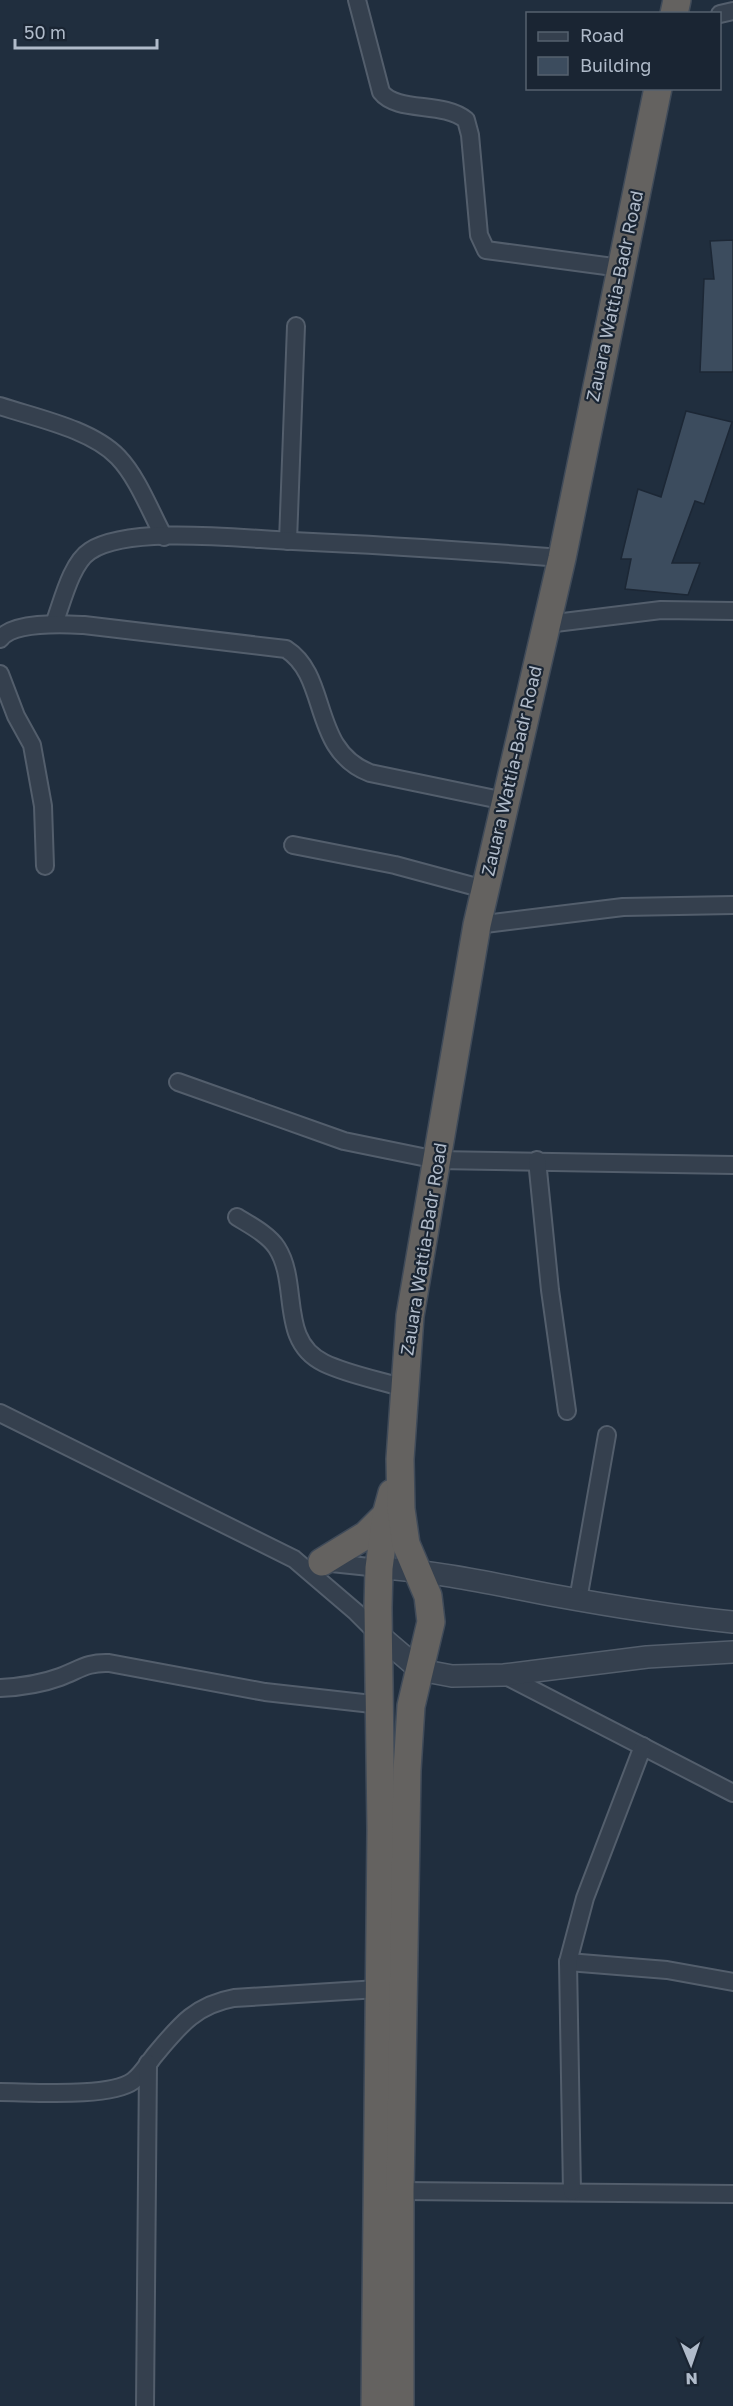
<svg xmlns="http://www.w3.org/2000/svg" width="733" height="2406" viewBox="0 0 733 2406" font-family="'Golos Text',sans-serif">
  <rect width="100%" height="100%" fill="#202e3e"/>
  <!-- building -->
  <g fill="#3c4c5e" stroke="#1c2735" stroke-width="1.5">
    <path d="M 733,240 L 733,372 L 700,372 L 704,279 L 714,279 L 710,241 Z"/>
    <path d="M 686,411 L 732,422 L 704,504 L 695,501 L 672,563 L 700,563 L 688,595 L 625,589 L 631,559 L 621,559 L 638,489 L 661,497 Z"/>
  </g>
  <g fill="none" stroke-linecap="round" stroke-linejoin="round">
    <defs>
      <g id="minor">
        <path d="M 357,0 L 381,92 C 397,113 443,101 466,120 L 470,135 L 479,235 L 486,250 L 621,268"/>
        <path d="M 720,14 L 733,11"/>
        <path d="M 0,406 C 36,418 91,429 118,457 C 138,478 150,511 164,537"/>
        <path d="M 288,541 L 296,326"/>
        <path d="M 54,624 C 62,603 71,563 90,551 C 130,525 243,539 293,541 C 383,545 472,551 562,558"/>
        <path d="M 547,624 L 661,610 L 733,611"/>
        <path d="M 0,639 C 14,621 63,624 84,625 L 286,649 C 330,677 310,750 370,773 L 505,801"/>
        <path d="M 0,674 L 16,716 L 32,745 L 43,806 L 45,866"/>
        <path d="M 293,845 L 395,865 L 484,889"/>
        <path d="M 477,925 L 623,907 L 733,905"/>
        <path d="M 178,1082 L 344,1141 L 437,1160 L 733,1165"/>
        <path d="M 537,1160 L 550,1290 L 567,1411"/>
        <path d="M 237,1217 C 250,1225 269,1235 277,1248 C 300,1284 278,1341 324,1363 C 349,1375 379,1380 404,1388"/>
        <path d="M 0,1413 L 294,1559 L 356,1612 L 379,1635"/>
        <path d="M 322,1562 L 379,1568"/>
        <path d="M 578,1600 L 607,1435"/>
        <path d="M 504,1675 L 733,1793"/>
        <path d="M 0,1688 C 20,1687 41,1684 60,1677 C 79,1670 87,1662 109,1663 L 265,1692 L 381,1705"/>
        <path d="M 568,1962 L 667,1970 L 733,1982"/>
        <path d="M 0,2092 C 31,2092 110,2098 133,2081 C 141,2075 148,2064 154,2056 C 179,2026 195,2005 234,1998 L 378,1989"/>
        <path d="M 400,2191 L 733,2194"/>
        <path d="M 572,2192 L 568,1962 L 585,1898 L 643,1746"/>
        <path d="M 145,2406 L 148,2063"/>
      </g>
      <g id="tertiary">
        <path d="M 379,1568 C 437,1571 494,1584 551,1595 C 611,1606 672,1616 733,1622"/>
        <path d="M 379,1635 L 420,1670 L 452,1676 L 504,1675 L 647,1657 L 733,1652"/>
      </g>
      <g id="trunk">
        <path d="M 674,14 L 677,0"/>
        <path d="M 322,1562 L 366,1535 L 386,1515"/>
        <path d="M 375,2406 L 381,1830 L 378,1608 L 379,1568 L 386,1515 L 392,1493"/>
        <path d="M 400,2406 L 400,2191 L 407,1770 L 411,1706 L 431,1622 L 428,1596 L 406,1544 L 401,1509 L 400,1459 L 410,1316 L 477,925 L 562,558 L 658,88"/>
      </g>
    </defs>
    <!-- minor casing -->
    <use href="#minor" stroke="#535e6c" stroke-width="20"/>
    <!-- tertiary casing -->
    <use href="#tertiary" stroke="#535e6c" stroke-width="24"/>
    <!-- trunk casing -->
    <use href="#trunk" stroke="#404b59" stroke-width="30"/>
    <!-- minor -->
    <use href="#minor" stroke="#35404e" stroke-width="16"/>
    <!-- tertiary -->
    <use href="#tertiary" stroke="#35404e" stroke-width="21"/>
    <!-- trunk -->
    <use href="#trunk" stroke="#646260" stroke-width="27"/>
  </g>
  <g text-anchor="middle" stroke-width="4.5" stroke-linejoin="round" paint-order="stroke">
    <!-- street labels -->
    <g font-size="18" fill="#b0bbca" stroke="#1a2533">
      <text transform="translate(615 296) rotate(-78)" y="6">Zauara Wattia-Badr Road</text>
      <text transform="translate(512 771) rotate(-77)" y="6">Zauara Wattia-Badr Road</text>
      <text transform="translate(424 1249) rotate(-81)" y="6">Zauara Wattia-Badr Road</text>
    </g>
  </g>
  <!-- legend -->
  <rect x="526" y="12" width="195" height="78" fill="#1a2533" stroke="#56616f" stroke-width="1.5"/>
  <rect x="538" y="32" width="30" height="9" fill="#35404e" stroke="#56616f" stroke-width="1.5"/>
  <text x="580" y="42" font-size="18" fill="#b0bbca">Road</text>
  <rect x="538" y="57" width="30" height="18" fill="#3c4c5e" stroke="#56616f" stroke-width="1.5"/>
  <text x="580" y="72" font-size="18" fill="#b0bbca">Building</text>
  <!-- north arrow -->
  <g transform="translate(691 2364) rotate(178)" stroke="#1a2533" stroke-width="4.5" paint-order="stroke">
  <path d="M0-4.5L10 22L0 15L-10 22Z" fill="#b0bbca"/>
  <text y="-9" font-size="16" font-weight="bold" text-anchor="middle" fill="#b0bbca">N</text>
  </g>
  <!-- scale -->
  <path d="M15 39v9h142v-9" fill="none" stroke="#b0bbca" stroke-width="3"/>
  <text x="24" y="39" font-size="18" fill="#b0bbca" stroke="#1a2533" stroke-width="4.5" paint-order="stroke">50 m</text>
</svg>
